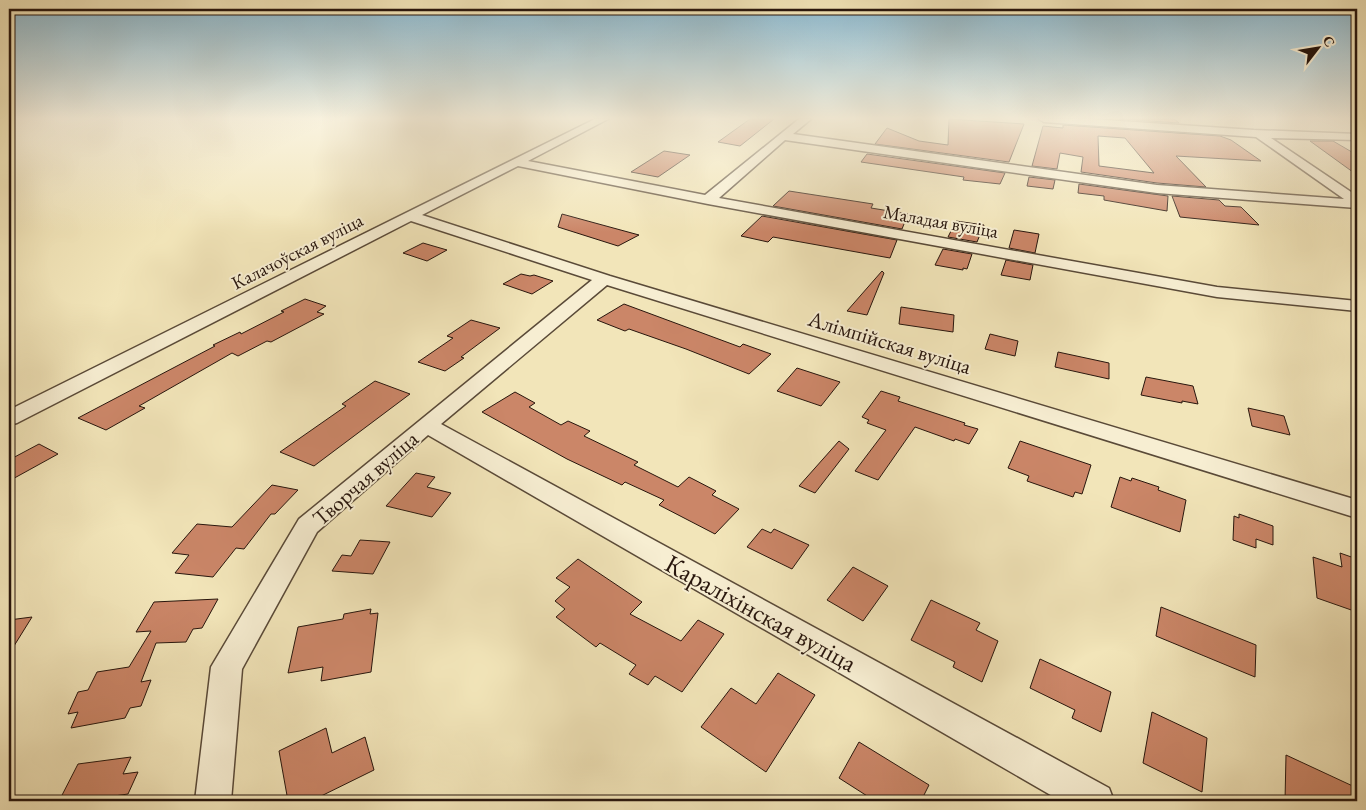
<svg xmlns="http://www.w3.org/2000/svg" width="1366" height="810" viewBox="0 0 1366 810" font-family="'EB Garamond',serif">
  <rect width="100%" height="100%" fill="#f2e5b9"/>
  <filter id="stains"><feTurbulence type="fractalNoise" baseFrequency=".004" numOctaves="4"/><feColorMatrix values="0 0 0 0 .2 0 0 0 0 .09 0 0 0 0 .02 0 0 0 .5 -.17"/></filter>
  <radialGradient id="worn" r=".72"><stop offset=".6" stop-color="#630" stop-opacity="0"/><stop offset="1" stop-color="#630" stop-opacity=".3"/></radialGradient>
  <!-- building -->
  <g fill="#cb8668" stroke="#28160d" fill-rule="evenodd">
    <path d="M 750,119 L 774,119 L 740,146 L 718,142 Z"/>
    <path d="M 949,119 L 1024,124 L 1009,162 L 875,144 L 887,128 L 919,141 L 948,145 Z"/>
    <path d="M 1119,119 L 1174,119 L 1179,123 Z"/>
    <path d="M 1063,125 L 1220,136 L 1231,140 L 1261,161 L 1176,156 L 1206,187 L 1157,183 L 1081,172 L 1083,157 L 1060,153 L 1057,169 L 1032,166 L 1043,126 L 1063,128 ZM 1098,136 L 1125,138 L 1154,173 L 1099,166 Z"/>
    <path d="M 1310,141 L 1333,141 L 1357,155 L 1357,175 Z"/>
    <path d="M 664,151 L 690,155 L 658,177 L 631,172 Z"/>
    <path d="M 867,154 L 1005,173 L 1000,184 L 963,180 L 964,177 L 861,162 Z"/>
    <path d="M 1029,177 L 1055,180 L 1053,189 L 1027,186 Z"/>
    <path d="M 1079,184 L 1168,196 L 1167,211 L 1104,200 L 1104,196 L 1078,193 Z"/>
    <path d="M 789,191 L 873,204 L 871,208 L 908,214 L 902,229 L 773,206 Z"/>
    <path d="M 1172,196 L 1219,200 L 1225,206 L 1241,207 L 1259,225 L 1180,217 Z"/>
    <path d="M 562,214 L 639,235 L 618,246 L 558,227 Z"/>
    <path d="M 762,216 L 897,240 L 890,258 L 773,237 L 768,242 L 741,236 Z"/>
    <path d="M 956,221 L 984,225 L 977,242 L 948,237 Z"/>
    <path d="M 1014,230 L 1039,234 L 1035,253 L 1009,248 Z"/>
    <path d="M 423,243 L 447,250 L 427,261 L 403,253 Z"/>
    <path d="M 943,249 L 972,254 L 967,269 L 963,268 L 963,270 L 935,265 Z"/>
    <path d="M 1006,260 L 1033,265 L 1030,280 L 1001,275 Z"/>
    <path d="M 882,271 L 884,273 L 867,315 L 847,311 Z"/>
    <path d="M 521,274 L 530,276 L 534,275 L 553,281 L 532,294 L 503,284 Z"/>
    <path d="M 305,299 L 326,306 L 317,312 L 324,314 L 271,342 L 267,341 L 238,356 L 232,353 L 139,406 L 145,408 L 106,430 L 78,418 L 215,346 L 213,345 L 238,333 L 240,332 L 241,334 L 284,312 L 281,311 Z"/>
    <path d="M 624,304 L 740,347 L 743,344 L 771,354 L 749,374 L 686,349 L 629,329 L 625,331 L 597,320 Z"/>
    <path d="M 901,307 L 954,315 L 953,332 L 899,324 Z"/>
    <path d="M 471,320 L 500,328 L 461,357 L 464,358 L 445,371 L 418,362 L 453,338 L 447,336 Z"/>
    <path d="M 990,334 L 1018,341 L 1015,356 L 985,349 Z"/>
    <path d="M 1058,352 L 1109,363 L 1109,379 L 1055,367 Z"/>
    <path d="M 797,368 L 840,382 L 821,406 L 777,391 Z"/>
    <path d="M 1146,377 L 1193,386 L 1198,404 L 1182,401 L 1182,403 L 1141,395 Z"/>
    <path d="M 375,381 L 410,394 L 314,466 L 280,452 L 346,406 L 342,404 Z"/>
    <path d="M 881,391 L 900,397 L 898,401 L 965,423 L 964,425 L 978,429 L 969,444 L 955,439 L 954,441 L 915,427 L 878,480 L 855,471 L 886,430 L 867,423 L 869,420 L 862,417 Z"/>
    <path d="M 515,392 L 535,403 L 529,407 L 561,425 L 568,421 L 590,431 L 584,436 L 638,462 L 634,465 L 678,487 L 689,477 L 716,491 L 712,495 L 739,509 L 715,534 L 659,505 L 664,500 L 625,482 L 622,485 L 567,459 L 482,412 Z"/>
    <path d="M 1248,408 L 1284,416 L 1290,435 L 1252,426 Z"/>
    <path d="M 839,441 L 849,449 L 815,493 L 799,486 Z"/>
    <path d="M 1020,441 L 1091,465 L 1082,494 L 1075,492 L 1073,497 L 1027,481 L 1029,476 L 1008,468 Z"/>
    <path d="M 39,444 L 58,454 L 9,481 L 9,460 Z"/>
    <path d="M 416,473 L 435,477 L 427,487 L 451,493 L 432,517 L 386,506 Z"/>
    <path d="M 1120,477 L 1131,481 L 1132,478 L 1159,487 L 1158,490 L 1186,500 L 1180,532 L 1111,507 Z"/>
    <path d="M 272,485 L 298,490 L 275,514 L 271,514 L 244,549 L 236,548 L 213,577 L 175,573 L 189,555 L 172,553 L 197,524 L 232,527 Z"/>
    <path d="M 1239,514 L 1273,526 L 1273,545 L 1256,539 L 1256,548 L 1233,540 L 1234,516 L 1239,518 Z"/>
    <path d="M 762,529 L 771,533 L 774,529 L 809,545 L 792,569 L 747,547 Z"/>
    <path d="M 360,540 L 390,542 L 373,574 L 332,571 L 342,555 L 351,556 Z"/>
    <path d="M 1340,553 L 1357,559 L 1357,612 L 1317,598 L 1313,557 L 1342,567 Z"/>
    <path d="M 578,559 L 642,602 L 630,614 L 681,641 L 698,620 L 724,634 L 682,692 L 655,676 L 648,685 L 629,674 L 636,665 L 600,643 L 596,647 L 556,617 L 565,609 L 555,601 L 570,587 L 556,578 Z"/>
    <path d="M 853,567 L 888,586 L 863,621 L 827,600 Z"/>
    <path d="M 218,599 L 202,628 L 193,629 L 186,642 L 156,643 L 141,682 L 151,680 L 141,706 L 130,708 L 125,718 L 71,728 L 78,712 L 68,714 L 78,692 L 88,690 L 97,672 L 129,667 L 151,631 L 136,632 L 154,602 Z"/>
    <path d="M 931,600 L 980,623 L 976,630 L 998,641 L 982,682 L 953,667 L 955,662 L 911,640 Z"/>
    <path d="M 1161,607 L 1256,645 L 1255,677 L 1156,636 Z"/>
    <path d="M 371,609 L 370,614 L 378,613 L 371,672 L 321,681 L 323,667 L 288,673 L 298,627 L 343,619 L 344,614 Z"/>
    <path d="M 32,617 L 9,654 L 9,620 Z"/>
    <path d="M 1040,659 L 1111,692 L 1101,732 L 1072,718 L 1075,710 L 1030,688 Z"/>
    <path d="M 778,673 L 815,695 L 766,772 L 701,727 L 731,688 L 756,704 Z"/>
    <path d="M 1152,712 L 1207,738 L 1202,792 L 1143,763 Z"/>
    <path d="M 326,728 L 332,753 L 365,737 L 374,770 L 311,801 L 288,801 L 279,751 Z"/>
    <path d="M 859,742 L 929,785 L 921,801 L 875,801 L 839,778 Z"/>
    <path d="M 1286,755 L 1357,788 L 1357,801 L 1285,801 Z"/>
    <path d="M 131,757 L 123,774 L 138,772 L 128,794 L 114,796 L 111,801 L 59,801 L 78,764 Z"/>
  </g>
  <g fill="none" stroke-linecap="round" stroke-linejoin="round">
    <defs>
      <path id="minor" d="M 595,119 L 608,119 L 528,161 L 705,195 L 799,119 L 811,119 L 793,134 L 1157,185 L 1344,199 L 1256,137 L 1044,122 L 1039,119 L 1090,119 L 1254,130 L 1357,134 L 1357,140 L 1271,138 L 1357,196 L 1357,208 L 1157,193 L 785,140 L 719,198 L 1217,287 L 1357,301 L 1357,311 L 1217,297 L 708,204 L 518,166 L 422,215 L 610,276 L 1357,500 L 1357,518 L 607,285 L 441,424 L 1109,788 L 1114,801 L 1061,801 L 428,435 L 317,532 L 242,669 L 231,801 L 195,801 L 211,667 L 299,519 L 592,280 L 411,221 L 17,423 L 9,425 L 9,410 Z"/>
    </defs>
    <!-- minor casing -->
    <use href="#minor" stroke="#5a4a38" stroke-width="3"/>
    <!-- minor -->
    <use href="#minor" fill="#f7eed2" fill-rule="evenodd"/>
  </g>
  <!-- sky -->
  <linearGradient id="sky" x2="0" y2="1"><stop stop-color="#89b8d0"/><stop offset="0.51" stop-color="#f9f3e0"/><stop offset="1" stop-color="#f9f3e0" stop-opacity="0"/></linearGradient>
  <rect width="1366" height="232" fill="url(#sky)"/>
  <g text-anchor="middle" stroke-width="4" stroke-linejoin="round" paint-order="stroke">
    <!-- far-street labels -->
    <g font-size="19" fill="#28160d" stroke="#f7eed2">
      <text transform="translate(941 221) rotate(10)" y="7">Маладая вуліца</text>
      <text transform="translate(297 251) rotate(-27)" y="7">Калачоўская вуліца</text>
    </g>
    <!-- street labels -->
    <g font-size="22" fill="#28160d" stroke="#f7eed2">
      <text transform="translate(890 342) rotate(17)" y="8">Алімпійская вуліца</text>
      <text transform="translate(365 478) rotate(-41)" y="8">Творчая вуліца</text>
    </g>
    <!-- near-street labels -->
    <g font-size="26" fill="#28160d" stroke="#f7eed2">
      <text transform="translate(761 613) rotate(29)" y="9">Караліхінская вуліца</text>
    </g>
  </g>
  <!-- margin -->
  <rect width="1366" height="810" fill="none" stroke="#f2e5b9" stroke-width="30"/>
  <rect x="10" y="10" width="1346" height="790" fill="none" stroke="#28160d" stroke-width="2.5"/>
  <rect x="15" y="15" width="1336" height="780" fill="none" stroke="#28160d"/>
  <!-- north arrow -->
  <g transform="translate(1318 48) rotate(59)" stroke="#f7eed2" stroke-width="4" paint-order="stroke">
  <path d="M0-4L9 19L0 12L-9 19Z" fill="#28160d"/>
  <text y="-8" font-size="14" font-weight="bold" text-anchor="middle" fill="#28160d">С</text>
  </g>
  <rect width="100%" height="100%" filter="url(#stains)"/>
  <rect width="100%" height="100%" fill="url(#worn)"/>
</svg>
